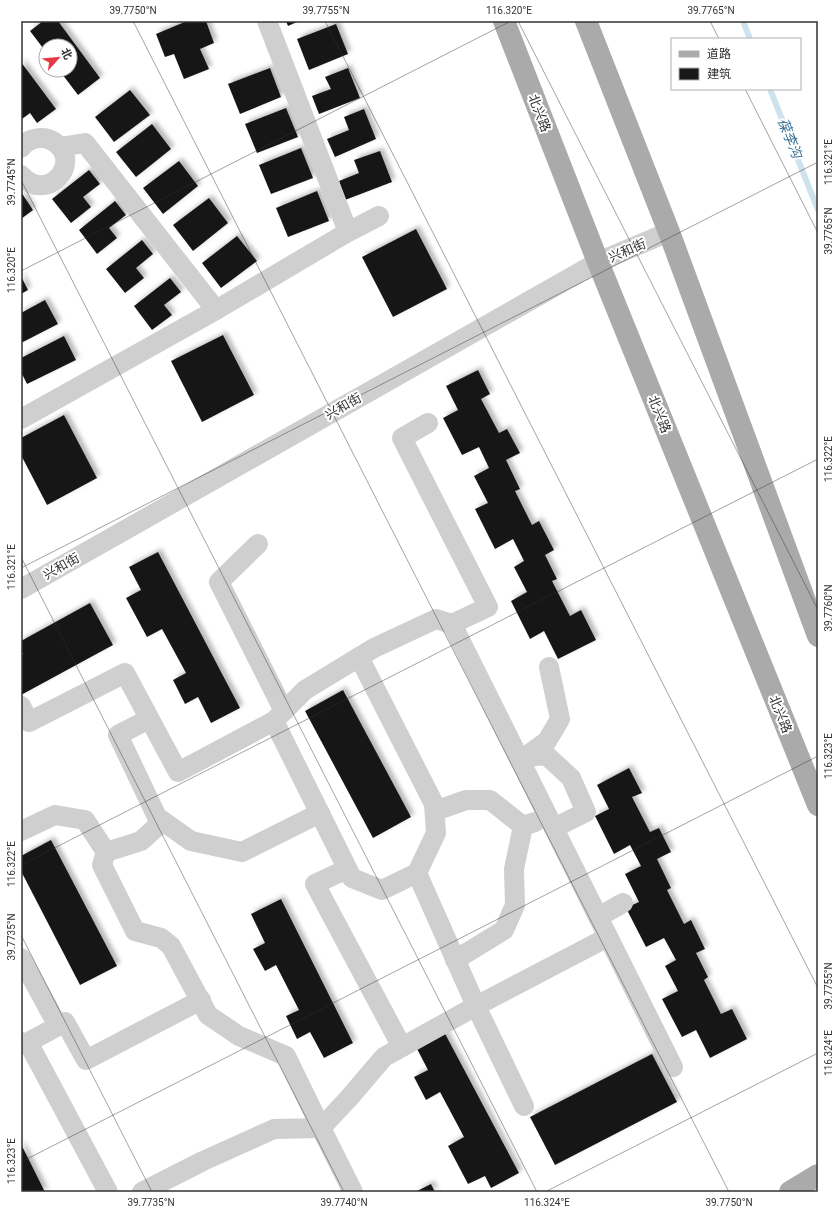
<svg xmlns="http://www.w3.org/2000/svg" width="839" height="1213" viewBox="0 0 839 1213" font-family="Roboto,'Noto Sans SC',sans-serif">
  <defs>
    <filter id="shadow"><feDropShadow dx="3.5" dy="-3.5" stdDeviation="2" flood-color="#0004"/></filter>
  </defs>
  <rect width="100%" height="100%" fill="#fff"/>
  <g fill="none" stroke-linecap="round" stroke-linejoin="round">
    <!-- stream -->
    <g stroke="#cee1ee" stroke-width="6">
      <path d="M 743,21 L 750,39"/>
      <path d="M 770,89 L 818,210"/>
    </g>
  </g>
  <!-- building -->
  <g fill="#191919" filter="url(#shadow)">
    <path d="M 43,21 L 58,21 L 100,78 L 78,95 L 59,70 L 70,70 L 70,46 L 46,46 L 46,52 L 30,31 Z"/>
    <path d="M 187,21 L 206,21 L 214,43 L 200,49 L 209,69 L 184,79 L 174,54 L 165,57 L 156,34 Z"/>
    <path d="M 286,21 L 299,21 L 288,26 Z"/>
    <path d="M 336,24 L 348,54 L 309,70 L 297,39 Z"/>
    <path d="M 21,62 L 56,109 L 37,123 L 30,113 L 22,119 L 21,118 Z"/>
    <path d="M 270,68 L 281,97 L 240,114 L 228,84 Z"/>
    <path d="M 348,68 L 360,98 L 319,114 L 312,96 L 331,89 L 325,77 Z"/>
    <path d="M 130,90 L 150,115 L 114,142 L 95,117 Z"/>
    <path d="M 286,108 L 298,137 L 257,153 L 245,124 Z"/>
    <path d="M 364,109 L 376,139 L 335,157 L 327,139 L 349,130 L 344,117 Z"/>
    <path d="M 152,124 L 171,149 L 136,177 L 116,152 Z"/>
    <path d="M 301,148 L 313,178 L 271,194 L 259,165 Z"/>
    <path d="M 380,151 L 392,182 L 345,200 L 339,181 L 359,173 L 354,160 Z"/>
    <path d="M 179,161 L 198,186 L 163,214 L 143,188 Z"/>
    <path d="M 89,170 L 100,184 L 83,197 L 91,207 L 71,223 L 52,199 Z"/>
    <path d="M 317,191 L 329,221 L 288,237 L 276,208 Z"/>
    <path d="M 21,192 L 33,210 L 21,219 Z"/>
    <path d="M 209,198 L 228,223 L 193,251 L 173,225 Z"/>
    <path d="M 115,201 L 126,215 L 109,228 L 117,238 L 97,254 L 79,230 Z"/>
    <path d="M 416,229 L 447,289 L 393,317 L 362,257 Z"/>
    <path d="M 237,236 L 257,261 L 221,288 L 202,263 Z"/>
    <path d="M 142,240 L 153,254 L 136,268 L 144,278 L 125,293 L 106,269 Z"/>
    <path d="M 21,276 L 28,290 L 21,294 Z"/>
    <path d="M 170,278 L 181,292 L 164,305 L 172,315 L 152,330 L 134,306 Z"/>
    <path d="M 45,300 L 58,324 L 21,343 L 21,313 Z"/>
    <path d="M 223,335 L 254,395 L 202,422 L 171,361 Z"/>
    <path d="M 64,336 L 76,360 L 27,384 L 21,372 L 21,358 Z"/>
    <path d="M 478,370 L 490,394 L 481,399 L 499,433 L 507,429 L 520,453 L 506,460 L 520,489 L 515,491 L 532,525 L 539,521 L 554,550 L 545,555 L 557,579 L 552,581 L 570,616 L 581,610 L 596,640 L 558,659 L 544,631 L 530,639 L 511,601 L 527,592 L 514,567 L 524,561 L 513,539 L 495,549 L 475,509 L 488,503 L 474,476 L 489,468 L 479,447 L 462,455 L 443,418 L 458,410 L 446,386 Z"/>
    <path d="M 64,415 L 97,478 L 47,505 L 21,455 L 21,438 Z"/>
    <path d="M 158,552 L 240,708 L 211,723 L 198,697 L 185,704 L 173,680 L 186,673 L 162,629 L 147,637 L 126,598 L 141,590 L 129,567 Z"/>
    <path d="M 90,603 L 113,645 L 21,695 L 21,656 L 23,654 L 21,650 L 21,641 Z"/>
    <path d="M 343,690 L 411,817 L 373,838 L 305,711 Z"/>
    <path d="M 629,768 L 642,793 L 632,797 L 650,832 L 659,828 L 671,852 L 657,859 L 671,888 L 667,890 L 684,924 L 691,920 L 705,949 L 696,953 L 708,977 L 704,980 L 721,1014 L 732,1009 L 747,1039 L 710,1058 L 696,1030 L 682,1037 L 662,999 L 678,991 L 665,966 L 676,960 L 664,938 L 646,947 L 626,908 L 639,902 L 625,874 L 641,866 L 630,845 L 614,854 L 595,816 L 609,809 L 597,785 Z"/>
    <path d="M 51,840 L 117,966 L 80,985 L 21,871 L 21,856 Z"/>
    <path d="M 281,899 L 353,1043 L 324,1058 L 310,1032 L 297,1039 L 286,1016 L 299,1010 L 276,965 L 265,971 L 253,949 L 265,943 L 251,914 Z"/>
    <path d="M 442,1028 L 519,1173 L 491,1188 L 485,1176 L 468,1184 L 448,1146 L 464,1137 L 440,1092 L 426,1100 L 414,1077 L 428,1070 L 414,1043 Z"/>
    <path d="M 652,1054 L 677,1102 L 555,1165 L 530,1117 Z"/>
    <path d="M 21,1144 L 45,1192 L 21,1192 Z"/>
    <path d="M 431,1184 L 435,1192 L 415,1192 Z"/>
  </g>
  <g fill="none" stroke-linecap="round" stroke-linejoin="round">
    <!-- minor -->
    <g stroke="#cfcfcf" stroke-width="20">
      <path d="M 267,21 L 348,232"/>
      <path d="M 60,147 L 85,143 L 216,310"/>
      <path d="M 21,148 C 26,141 33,138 42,138 C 48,138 52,140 57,144 C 82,165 45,204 21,175"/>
      <path d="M 21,419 L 216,310 L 348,232 L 379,216"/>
      <path d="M 258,544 L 219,582 L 284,711"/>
      <path d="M 21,589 L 598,262 L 669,232"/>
      <path d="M 452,624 L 673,1067"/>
      <path d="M 21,706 L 29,722 L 125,673 L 178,772 L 274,721 L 305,690 L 374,648 L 436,619 L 452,624 L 488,607 L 402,438 L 428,423"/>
      <path d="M 149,719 L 118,735 L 157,817 L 191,841 L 242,852 L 320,813"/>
      <path d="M 274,721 L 352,878 L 382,890 L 417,873 L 436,833 L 434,804 L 359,657"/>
      <path d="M 525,757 L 546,755 L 571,778 L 586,812 L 554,828"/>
      <path d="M 525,757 L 547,741 L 560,719 L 549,667"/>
      <path d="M 435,811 L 466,800 L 490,800 L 523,826 L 535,822"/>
      <path d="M 21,831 L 55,815 L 85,820 L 106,852 L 141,841 L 163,821"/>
      <path d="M 106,852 L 102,865 L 135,931 L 161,938 L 171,946 L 208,1015 L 239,1036 L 286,1056 L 321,1128 L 274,1129 L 203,1161 L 142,1192"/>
      <path d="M 347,869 L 315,884 L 402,1047 L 476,1006 L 608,937"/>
      <path d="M 417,873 L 476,1006 L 524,1106"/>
      <path d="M 598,917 L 623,903"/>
      <path d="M 21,958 L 58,1026 L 25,1044"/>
      <path d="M 455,960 L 504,930 L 515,905 L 514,869 L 523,826"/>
      <path d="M 58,1026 L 65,1022 L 86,1060 L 201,1000"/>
      <path d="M 21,1042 L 30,1046 L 108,1192"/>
      <path d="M 353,1192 L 321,1128 L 349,1098 L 384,1057 L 402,1047"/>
    </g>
    <!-- major -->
    <g stroke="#aaa" stroke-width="22">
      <path d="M 504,21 L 598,262 L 818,805"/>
      <path d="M 586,21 L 669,232 L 818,636"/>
      <path d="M 790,1192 L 818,1175"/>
    </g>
  </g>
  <!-- ticks -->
  <path fill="none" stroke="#323232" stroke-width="1" stroke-opacity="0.45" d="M 133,21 L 729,1192M 325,21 L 818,988M 518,21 L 818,610M 710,21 L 719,39M 745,89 L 818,233M 21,180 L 537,1192M 21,271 L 511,21M 21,557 L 344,1192M 21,568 L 818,162M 21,865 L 818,459M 21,935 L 152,1192M 21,1162 L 818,756M 545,1192 L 818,1053"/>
  <g text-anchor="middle" stroke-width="4" stroke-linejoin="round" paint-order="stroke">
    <!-- street labels -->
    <g font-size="13" fill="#323232" stroke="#fff">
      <text transform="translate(540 113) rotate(69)" y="5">北兴路</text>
      <text transform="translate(627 250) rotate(-23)" y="5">兴和街</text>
      <text transform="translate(343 406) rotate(-30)" y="5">兴和街</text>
      <text transform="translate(660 414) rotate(68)" y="5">北兴路</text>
      <text transform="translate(61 566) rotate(-30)" y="5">兴和街</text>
      <text transform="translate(781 714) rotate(68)" y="5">北兴路</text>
    </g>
    <!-- water labels -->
    <g font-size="14" font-style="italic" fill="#3e7396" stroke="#fff">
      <text transform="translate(790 138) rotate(68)" y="5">葆李沟</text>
    </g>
  </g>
  <!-- border -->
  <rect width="839" height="1213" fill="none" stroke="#ffffff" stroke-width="44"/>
  <!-- legend -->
  <rect x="671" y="38" width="130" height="52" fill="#ffffff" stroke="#adadad"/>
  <rect x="679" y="51" width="20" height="6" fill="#aaaaaa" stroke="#adadad"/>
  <text x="707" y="58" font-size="12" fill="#323232">道路</text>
  <rect x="679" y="68" width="20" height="12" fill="#191919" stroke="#adadad"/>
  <text x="707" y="78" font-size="12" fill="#323232">建筑</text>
  <!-- north arrow -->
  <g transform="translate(58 58) rotate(63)"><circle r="19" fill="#ffffff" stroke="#adadad"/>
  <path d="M0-3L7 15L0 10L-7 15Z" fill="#e63742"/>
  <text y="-6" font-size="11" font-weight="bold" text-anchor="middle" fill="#323232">北</text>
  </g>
  <rect x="22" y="22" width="795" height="1169" fill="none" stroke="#323232" stroke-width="1.5"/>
  <g font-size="10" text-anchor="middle" fill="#323232">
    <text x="133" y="14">39.7750°N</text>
    <text x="326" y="14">39.7755°N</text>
    <text x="509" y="14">116.320°E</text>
    <text x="711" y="14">39.7765°N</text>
    <text transform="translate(828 162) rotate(-90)" y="4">116.321°E</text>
    <text transform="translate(11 182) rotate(-90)" y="4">39.7745°N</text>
    <text transform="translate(828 231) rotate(-90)" y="4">39.7765°N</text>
    <text transform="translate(11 270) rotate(-90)" y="4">116.320°E</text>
    <text transform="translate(828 459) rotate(-90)" y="4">116.322°E</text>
    <text transform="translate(11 567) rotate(-90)" y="4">116.321°E</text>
    <text transform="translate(828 608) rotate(-90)" y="4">39.7760°N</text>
    <text transform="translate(828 756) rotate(-90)" y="4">116.323°E</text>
    <text transform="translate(11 864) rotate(-90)" y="4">116.322°E</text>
    <text transform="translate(11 937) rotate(-90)" y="4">39.7735°N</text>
    <text transform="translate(828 986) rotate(-90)" y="4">39.7755°N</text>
    <text transform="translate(828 1053) rotate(-90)" y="4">116.324°E</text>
    <text transform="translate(11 1161) rotate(-90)" y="4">116.323°E</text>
    <text x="151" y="1206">39.7735°N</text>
    <text x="344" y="1206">39.7740°N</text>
    <text x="547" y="1206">116.324°E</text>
    <text x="729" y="1206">39.7750°N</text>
  </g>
</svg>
